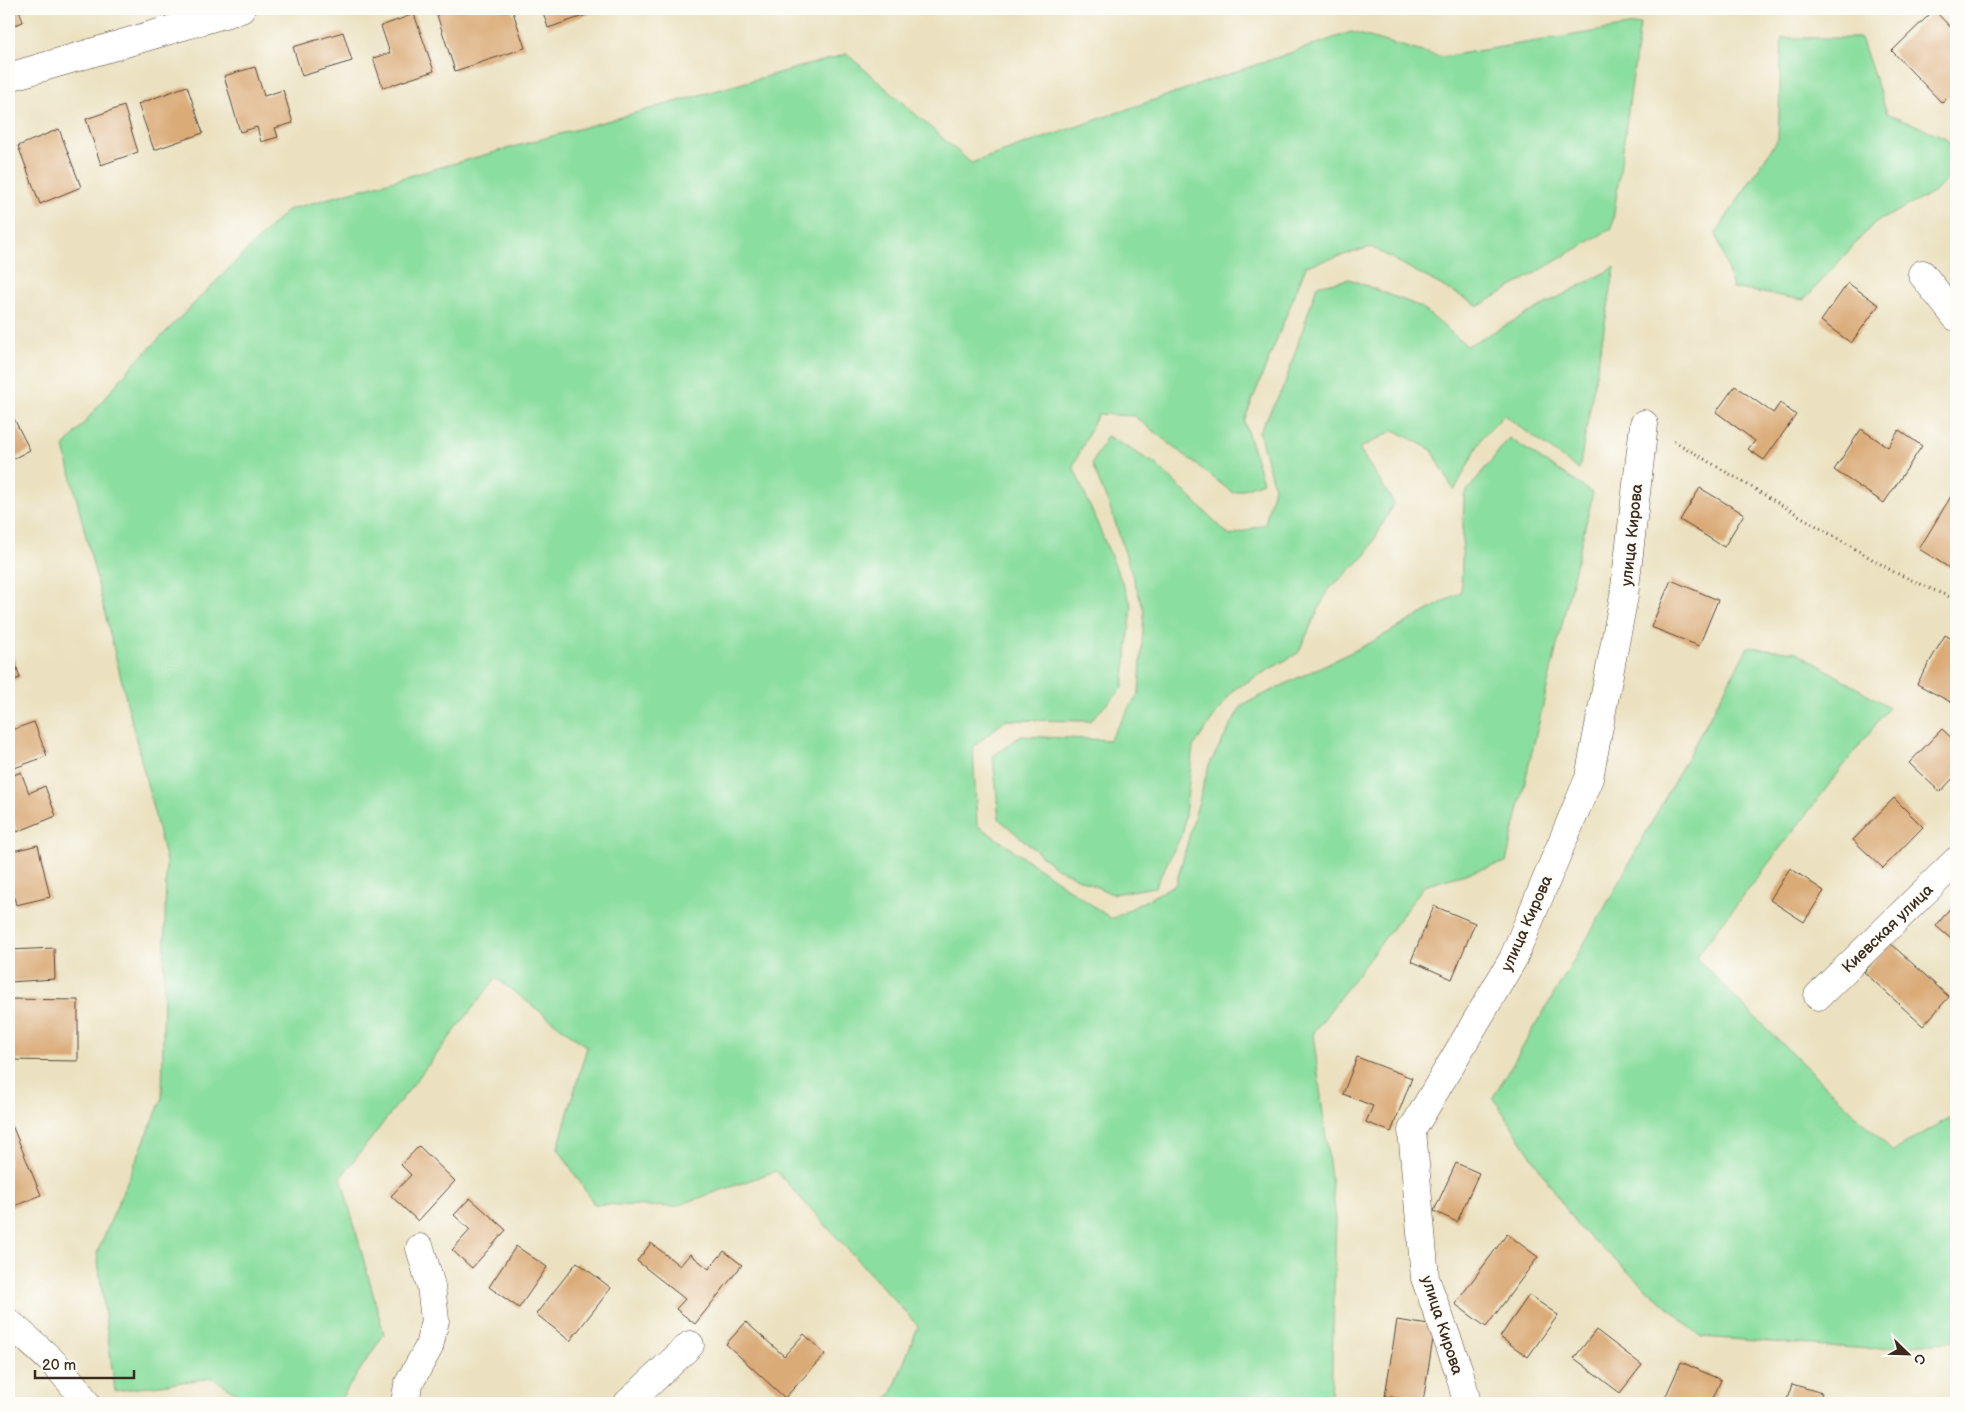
<svg xmlns="http://www.w3.org/2000/svg" width="1965" height="1412" viewBox="0 0 1965 1412" font-family="'Balsamiq Sans',sans-serif">
  <rect width="100%" height="100%" fill="#fdfcf7"/>
  <filter id="ink" filterUnits="userSpaceOnUse"><feTurbulence type="fractalNoise" baseFrequency=".02" numOctaves="2"/><feDisplacementMap in="SourceGraphic" scale="10" xChannelSelector="R" yChannelSelector="G"/><feConvolveMatrix kernelMatrix="1 2 1 2 8 2 1 2 1" color-interpolation-filters="sRGB"/></filter>
  <filter id="wash" filterUnits="userSpaceOnUse"><feTurbulence type="fractalNoise" baseFrequency=".0096" numOctaves="4" result="noise"/><feDisplacementMap in="SourceGraphic" scale="20" xChannelSelector="R" yChannelSelector="G"/><feGaussianBlur stdDeviation="1.12" result="paint"/><feColorMatrix in="noise" values="0 0 0 0 0 0 0 0 0 0 0 0 0 0 0 0 0 1.4 0 .05"/><feComposite in="paint" operator="in"/></filter>
  <g filter="url(#wash)">
    <rect width="100%" height="100%" fill="#ebe1c0"/>
    <!-- green -->
    <g fill="#8ade9f" stroke="#62845e">
      <path d="M 1640,24 L 1612,228 L 1479,306 L 1371,247 L 1306,266 L 1244,421 L 1263,482 L 1233,493 L 1134,416 L 1098,414 L 1073,466 L 1132,606 L 1123,688 L 1090,721 L 1006,720 L 973,747 L 977,825 L 1112,919 L 1176,884 L 1209,765 L 1242,705 L 1370,643 L 1461,592 L 1464,495 L 1509,438 L 1593,493 L 1506,862 L 1424,886 L 1313,1033 L 1336,1219 L 1331,1403 L 883,1403 L 892,1393 L 918,1326 L 776,1171 L 673,1207 L 594,1204 L 558,1148 L 587,1047 L 496,978 L 341,1177 L 384,1334 L 338,1403 L 251,1403 L 213,1378 L 115,1391 L 97,1253 L 162,1099 L 166,861 L 64,447 L 130,368 L 287,210 L 847,54 L 971,163 L 1351,32 L 1441,57 Z"/>
      <path d="M 1782,38 L 1861,38 L 1887,113 L 1946,138 L 1956,156 L 1956,170 L 1935,192 L 1874,223 L 1804,300 L 1733,288 L 1716,233 L 1778,139 Z"/>
      <path d="M 1615,267 L 1579,470 L 1504,415 L 1482,438 L 1454,491 L 1432,450 L 1394,430 L 1359,449 L 1394,503 L 1366,555 L 1328,590 L 1298,653 L 1233,690 L 1193,747 L 1183,832 L 1155,887 L 1112,894 L 1056,868 L 999,819 L 993,756 L 1021,736 L 1109,740 L 1139,693 L 1144,611 L 1112,513 L 1092,464 L 1107,436 L 1156,464 L 1230,536 L 1265,524 L 1274,487 L 1259,432 L 1284,386 L 1317,286 L 1349,279 L 1421,307 L 1467,346 Z"/>
      <path d="M 1748,647 L 1797,652 L 1889,707 L 1696,957 L 1737,1000 L 1893,1151 L 1956,1114 L 1956,1341 L 1868,1349 L 1701,1337 L 1577,1226 L 1493,1097 L 1599,918 Z"/>
    </g>
    <g id="blocks">
      <!-- building -->
      <g fill="#daaa77">
        <path d="M 9,9 L 19,9 L 23,22 L 9,27 Z"/>
        <path d="M 435,9 L 512,9 L 525,48 L 455,71 Z"/>
        <path d="M 542,9 L 597,9 L 598,11 L 548,28 Z"/>
        <path d="M 1934,10 L 1956,33 L 1956,89 L 1942,103 L 1892,51 Z"/>
        <path d="M 414,14 L 434,71 L 383,88 L 373,58 L 390,53 L 381,26 Z"/>
        <path d="M 343,32 L 352,61 L 302,76 L 293,47 Z"/>
        <path d="M 255,67 L 264,96 L 283,90 L 293,123 L 275,128 L 278,137 L 261,142 L 257,127 L 240,132 L 224,76 Z"/>
        <path d="M 187,86 L 203,133 L 154,150 L 138,104 Z"/>
        <path d="M 124,106 L 138,152 L 101,165 L 86,119 Z"/>
        <path d="M 59,129 L 81,187 L 40,204 L 18,146 Z"/>
        <path d="M 1848,283 L 1879,305 L 1851,343 L 1821,321 Z"/>
        <path d="M 1735,386 L 1773,413 L 1780,403 L 1796,415 L 1764,460 L 1748,449 L 1755,441 L 1716,412 Z"/>
        <path d="M 9,409 L 30,450 L 9,461 Z"/>
        <path d="M 1861,429 L 1888,447 L 1899,430 L 1922,446 L 1884,503 L 1834,470 Z"/>
        <path d="M 1700,488 L 1744,514 L 1724,547 L 1680,520 Z"/>
        <path d="M 1956,488 L 1956,565 L 1953,570 L 1919,549 Z"/>
        <path d="M 1671,580 L 1718,600 L 1699,646 L 1651,627 Z"/>
        <path d="M 1945,635 L 1956,641 L 1956,705 L 1917,684 Z"/>
        <path d="M 10,645 L 20,678 L 9,682 L 9,646 Z"/>
        <path d="M 34,722 L 47,756 L 9,770 L 9,731 Z"/>
        <path d="M 1942,729 L 1956,742 L 1956,775 L 1940,792 L 1909,763 Z"/>
        <path d="M 21,772 L 29,793 L 45,786 L 56,816 L 17,832 L 12,817 L 9,818 L 9,777 Z"/>
        <path d="M 1894,798 L 1923,827 L 1883,868 L 1853,840 Z"/>
        <path d="M 38,845 L 50,897 L 16,905 L 9,876 L 9,852 Z"/>
        <path d="M 1790,868 L 1824,891 L 1804,922 L 1770,900 Z"/>
        <path d="M 1956,901 L 1956,943 L 1936,926 Z"/>
        <path d="M 1434,906 L 1475,923 L 1452,979 L 1411,961 Z"/>
        <path d="M 1890,943 L 1949,997 L 1923,1026 L 1864,972 Z"/>
        <path d="M 54,948 L 55,979 L 9,982 L 9,950 Z"/>
        <path d="M 9,999 L 78,1000 L 78,1061 L 9,1060 Z"/>
        <path d="M 1357,1057 L 1412,1078 L 1391,1132 L 1366,1122 L 1373,1106 L 1343,1094 Z"/>
        <path d="M 9,1118 L 41,1195 L 10,1208 L 9,1206 Z"/>
        <path d="M 419,1146 L 455,1181 L 418,1221 L 391,1196 L 411,1175 L 401,1165 Z"/>
        <path d="M 1456,1163 L 1479,1173 L 1457,1222 L 1434,1211 Z"/>
        <path d="M 470,1198 L 506,1230 L 472,1268 L 452,1250 L 470,1230 L 454,1215 Z"/>
        <path d="M 1507,1234 L 1538,1257 L 1486,1327 L 1455,1304 Z"/>
        <path d="M 651,1243 L 680,1266 L 690,1254 L 709,1269 L 724,1251 L 742,1265 L 695,1324 L 676,1309 L 685,1299 L 637,1261 Z"/>
        <path d="M 516,1246 L 547,1267 L 519,1308 L 489,1287 Z"/>
        <path d="M 577,1262 L 611,1288 L 570,1341 L 536,1314 Z"/>
        <path d="M 1529,1295 L 1558,1315 L 1528,1357 L 1500,1337 Z"/>
        <path d="M 1397,1320 L 1435,1326 L 1423,1402 L 1385,1396 Z"/>
        <path d="M 746,1322 L 784,1356 L 804,1334 L 825,1354 L 785,1398 L 726,1344 Z"/>
        <path d="M 1596,1330 L 1642,1365 L 1620,1393 L 1574,1358 Z"/>
        <path d="M 1681,1362 L 1721,1380 L 1711,1403 L 1677,1403 L 1665,1398 Z"/>
        <path d="M 1792,1384 L 1822,1393 L 1819,1403 L 1786,1403 Z"/>
      </g>
    </g>
  </g>
  <g filter="url(#ink)">
    <use href="#blocks" fill-opacity="0" stroke="#554536" stroke-width="1"/>
    <g fill="none" stroke-linecap="round" stroke-linejoin="round">
      <defs>
        <g id="minor">
          <path d="M 9,77 L 241,9"/>
          <path d="M 1922,274 L 1956,317"/>
          <path d="M 1818,996 L 1956,861"/>
          <path d="M 9,1323 C 37,1347 66,1371 86,1403"/>
          <path d="M 405,1403 L 408,1385 L 429,1347 L 435,1320 L 431,1286 L 420,1248"/>
          <path d="M 628,1403 L 690,1345"/>
          <path d="M 1467,1403 L 1459,1371 L 1425,1278 L 1412,1130 L 1513,959 L 1589,778 L 1624,596 L 1644,424"/>
        </g>
      </defs>
      <!-- minor casing -->
      <use href="#minor" stroke="#554536" stroke-width="29"/>
      <!-- path -->
      <path stroke="#554536" stroke-width="3" stroke-dasharray="1 4" stroke-linecap="butt" d="M 1674,441 L 1894,572 L 1956,600"/>
      <!-- minor -->
      <use href="#minor" stroke="#fff" stroke-width="28"/>
    </g>
  </g>
  <g text-anchor="middle" stroke-width="4.5" stroke-linejoin="round" paint-order="stroke">
    <!-- street labels -->
    <g font-size="16" fill="#3b2a1e" stroke="#fdfcf7">
      <text transform="translate(1631 535) rotate(-84)" y="6">улица Кирова</text>
      <text transform="translate(1526 923) rotate(-66)" y="6">улица Кирова</text>
      <text transform="translate(1887 928) rotate(-44)" y="6">Киевская улица</text>
      <text transform="translate(1443 1325) rotate(72)" y="6">улица Кирова</text>
    </g>
  </g>
  <!-- margin -->
  <rect width="1965" height="1412" fill="none" stroke="#fdfcf7" stroke-width="30"/>
  <!-- north arrow -->
  <g transform="translate(1908 1354) rotate(113)" stroke="#fdfcf7" stroke-width="4" paint-order="stroke">
  <path d="M0-4L9 19L0 12L-9 19Z" fill="#3b2a1e"/>
  <text y="-8" font-size="14" font-weight="bold" text-anchor="middle" fill="#3b2a1e">С</text>
  </g>
  <!-- scale -->
  <path d="M35 1370v8h99v-8" fill="none" stroke="#3b2a1e" stroke-width="2.5"/>
  <text x="42" y="1370" font-size="15" fill="#3b2a1e" stroke="#fdfcf7" stroke-width="4" paint-order="stroke">20 m</text>
</svg>
